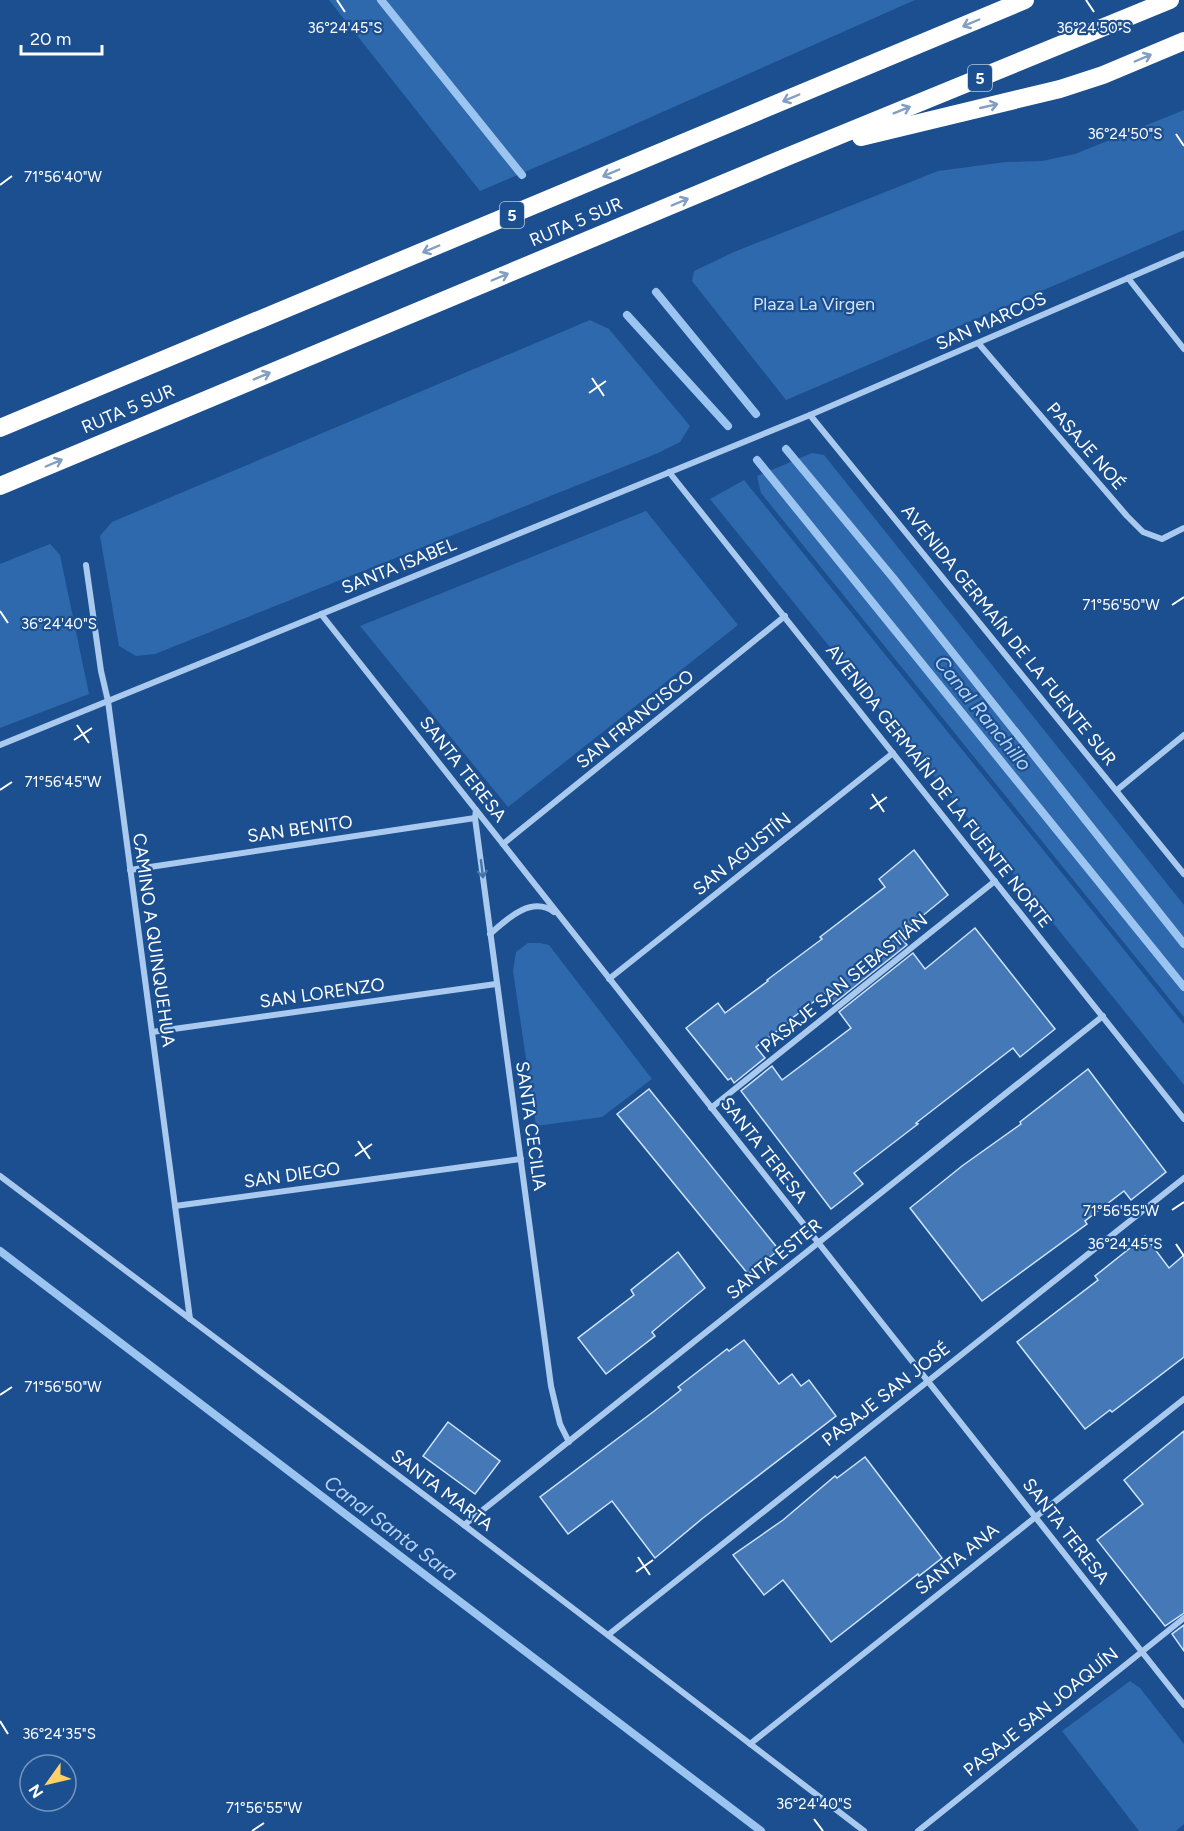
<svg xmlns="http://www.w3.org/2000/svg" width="1184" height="1831" viewBox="0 0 1184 1831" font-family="Figtree,sans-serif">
  <rect width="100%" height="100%" fill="#1b4f8f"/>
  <!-- green -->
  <g fill="#2e69ad">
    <path d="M 329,0 L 915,0 L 588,145 L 480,191 Z"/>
    <path d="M 1184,110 L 1184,230 L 786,400 L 692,281 L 694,271 L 734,252 L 938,171 L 1006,162 L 1042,161 L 1075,154 Z"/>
    <path d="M 590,320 L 609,329 L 690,426 L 680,442 L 658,453 L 155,654 L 136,656 L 119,646 L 100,536 L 112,522 Z"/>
    <path d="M 812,453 L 824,455 L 1184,905 L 1184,1017 L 761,493 L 757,476 Z"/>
    <path d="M 744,480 L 1184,1024 L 1184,1085 L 710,499 Z"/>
    <path d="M 646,511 L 738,625 L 508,807 L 360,626 Z"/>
    <path d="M 50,544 L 60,555 L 89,694 L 0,728 L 0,564 Z"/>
    <path d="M 540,943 L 549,945 L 652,1079 L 602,1117 L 536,1126 L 513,971 L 516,952 L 528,943 Z"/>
    <path d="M 1130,1681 L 1140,1688 L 1184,1744 L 1184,1824 L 1176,1831 L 1139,1831 L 1062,1731 Z"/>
  </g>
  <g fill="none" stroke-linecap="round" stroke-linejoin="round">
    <!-- stream -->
    <g stroke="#9cc4f0" stroke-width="8">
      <path d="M 381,0 L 522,175"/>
      <path d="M 656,292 L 756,414"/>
      <path d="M 627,315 L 728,426"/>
      <path d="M 786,449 L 894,579 L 1184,944"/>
      <path d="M 757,460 L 1184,987"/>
      <path d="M 0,1251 L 761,1831"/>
    </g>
  </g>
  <!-- building -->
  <g fill="#4478b7" stroke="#cfe3fa" stroke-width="1.5">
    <path d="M 914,850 L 948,895 L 899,935 L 907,945 L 833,1004 L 826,994 L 824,994 L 791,1019 L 792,1020 L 756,1047 L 765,1058 L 734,1083 L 731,1078 L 728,1080 L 686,1028 L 718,1003 L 725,1013 L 768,981 L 767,980 L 822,939 L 820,937 L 885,887 L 879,879 Z"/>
    <path d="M 975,928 L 1055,1029 L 1020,1057 L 1013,1048 L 916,1123 L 918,1124 L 854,1173 L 863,1184 L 831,1209 L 741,1091 L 772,1066 L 782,1080 L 851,1028 L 839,1012 L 913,953 L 925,969 Z"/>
    <path d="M 1088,1069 L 1166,1172 L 1131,1200 L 1124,1191 L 1085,1221 L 1087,1224 L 982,1301 L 910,1208 L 962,1166 L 1021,1124 L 1020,1122 Z"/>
    <path d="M 649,1089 L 779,1250 L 748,1274 L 617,1114 Z"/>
    <path d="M 1145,1236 L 1169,1268 L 1184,1255 L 1184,1357 L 1112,1412 L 1110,1410 L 1085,1429 L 1017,1342 L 1098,1280 L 1095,1276 Z"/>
    <path d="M 678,1252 L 705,1288 L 652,1332 L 655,1336 L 606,1374 L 578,1338 L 634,1295 L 631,1290 Z"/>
    <path d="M 744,1340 L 779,1384 L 792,1374 L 801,1386 L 809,1380 L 836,1416 L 703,1518 L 655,1558 L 612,1501 L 568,1534 L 540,1497 L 653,1412 L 681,1390 L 678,1387 L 727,1349 L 729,1351 Z"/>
    <path d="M 448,1422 L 500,1461 L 475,1494 L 423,1456 Z"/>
    <path d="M 1184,1431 L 1184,1613 L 1165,1626 L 1097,1540 L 1143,1504 L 1124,1480 Z"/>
    <path d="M 865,1457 L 942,1558 L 919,1576 L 918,1574 L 831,1642 L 783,1580 L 764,1595 L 733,1555 L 783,1520 L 835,1476 L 837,1478 Z"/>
    <path d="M 1184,1625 L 1184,1651 L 1172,1634 Z"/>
  </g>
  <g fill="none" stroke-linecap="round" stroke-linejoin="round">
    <!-- minor -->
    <g stroke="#a9c9ee" stroke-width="6">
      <path d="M 1128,278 L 1184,349"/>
      <path d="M 979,344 L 1127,516 L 1143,532 L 1162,539 L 1184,528"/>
      <path d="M 810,415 L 1184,874"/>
      <path d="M 669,472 L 1184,1119"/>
      <path d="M 86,565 L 101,671 L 108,701 L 190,1319"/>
      <path d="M 321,614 L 1184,1705"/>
      <path d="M 0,745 L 810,415 L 1184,254"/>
      <path d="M 1117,790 L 1184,735"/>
      <path d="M 476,810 L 475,818 L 551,1386 L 560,1424 L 569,1442"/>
      <path d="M 503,844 L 785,616"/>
      <path d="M 130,870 L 475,818"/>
      <path d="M 490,934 C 506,920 531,895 554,912"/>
      <path d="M 609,979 L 893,753"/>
      <path d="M 152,1032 L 496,984"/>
      <path d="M 711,1108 L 995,881"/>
      <path d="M 0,1176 L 464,1525 L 864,1831"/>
      <path d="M 175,1206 L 521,1159"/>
      <path d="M 464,1525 L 1103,1016"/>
      <path d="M 608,1635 L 1184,1178"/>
      <path d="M 750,1744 L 1184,1399"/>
      <path d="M 918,1831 L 1184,1618"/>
    </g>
    <!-- motorway -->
    <g stroke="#fff" stroke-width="18">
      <path d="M 861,137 L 1060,89 L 1103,75 L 1184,41"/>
      <path d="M 0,428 L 1025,0"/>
      <path d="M 0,486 L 789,156 L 1170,0"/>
    </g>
  </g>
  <!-- one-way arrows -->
  <defs><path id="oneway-shaft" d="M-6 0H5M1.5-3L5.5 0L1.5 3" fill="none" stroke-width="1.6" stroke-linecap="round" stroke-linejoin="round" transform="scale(1.5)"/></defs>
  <g stroke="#829ec1">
    <use href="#oneway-shaft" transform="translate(971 23) rotate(157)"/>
    <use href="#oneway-shaft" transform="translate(1143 58) rotate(-23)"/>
    <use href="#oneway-shaft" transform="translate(791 98) rotate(157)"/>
    <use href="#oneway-shaft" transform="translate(989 106) rotate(-13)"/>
    <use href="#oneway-shaft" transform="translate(902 110) rotate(-22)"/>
    <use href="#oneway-shaft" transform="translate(611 173) rotate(157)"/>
    <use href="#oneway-shaft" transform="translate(680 202) rotate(-23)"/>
    <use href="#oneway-shaft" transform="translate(431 249) rotate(157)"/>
    <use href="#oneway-shaft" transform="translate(500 277) rotate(-23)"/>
    <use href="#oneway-shaft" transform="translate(262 376) rotate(-23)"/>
    <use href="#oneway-shaft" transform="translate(54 463) rotate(-23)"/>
  </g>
  <use stroke="#4674ac" href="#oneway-shaft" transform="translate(482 869) rotate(83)"/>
  <!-- ticks -->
  <path fill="none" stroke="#fff" stroke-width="2" d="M 337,0 L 345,12M 1086,0 L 1094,12M 1176,134 L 1184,146M 0,185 L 12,176M 592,378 L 604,396M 589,393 L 606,381M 1172,605 L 1184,597M 0,611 L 8,623M 77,725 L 89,743M 74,740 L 92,728M 0,790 L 12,782M 872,794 L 884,812M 870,809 L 887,797M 358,1141 L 370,1159M 355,1156 L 372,1144M 1172,1210 L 1184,1202M 1176,1244 L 1184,1256M 0,1395 L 12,1387M 638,1557 L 650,1575M 636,1572 L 653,1560M 0,1721 L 8,1734M 814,1819 L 823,1831M 252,1831 L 264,1823"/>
  <g text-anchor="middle" stroke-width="4.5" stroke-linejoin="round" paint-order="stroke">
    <!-- shield labels -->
    <g fill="#1b4f8f" stroke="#bbcadd" stroke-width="1.5">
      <rect x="968" y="65" width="24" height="26" rx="4.5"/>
      <rect x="500" y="202" width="24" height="26" rx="4.5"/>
    </g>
    <g font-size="16" font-weight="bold" fill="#fff">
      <text x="980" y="84">5</text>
      <text x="512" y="221">5</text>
    </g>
    <!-- street labels -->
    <g font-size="18" fill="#fff" stroke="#1b4f8f">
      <text transform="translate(576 222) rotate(-23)" y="6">RUTA 5 SUR</text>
      <text transform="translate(991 321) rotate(-24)" y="6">SAN MARCOS</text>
      <text transform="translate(128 409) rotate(-23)" y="6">RUTA 5 SUR</text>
      <text transform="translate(1086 446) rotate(49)" y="6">PASAJE NOÉ</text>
      <text transform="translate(399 566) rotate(-22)" y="6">SANTA ISABEL</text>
      <text transform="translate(1009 635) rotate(51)" y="6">AVENIDA GERMAÍN DE LA FUENTE SUR</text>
      <text transform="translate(635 719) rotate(-39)" y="6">SAN FRANCISCO</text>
      <text transform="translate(463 769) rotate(52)" y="6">SANTA TERESA</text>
      <text transform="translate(939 786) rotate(52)" y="6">AVENIDA GERMAÍN DE LA FUENTE NORTE</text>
      <text transform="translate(300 829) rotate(-8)" y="6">SAN BENITO</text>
      <text transform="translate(742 854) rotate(-39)" y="6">SAN AGUSTÍN</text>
      <text transform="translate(154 940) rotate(82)" y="6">CAMINO A QUINQUEHUA</text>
      <text transform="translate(844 983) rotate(-39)" y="6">PASAJE SAN SEBASTIÁN</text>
      <text transform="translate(322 993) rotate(-8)" y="6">SAN LORENZO</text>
      <text transform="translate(531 1126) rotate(82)" y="6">SANTA CECILIA</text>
      <text transform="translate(764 1150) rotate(52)" y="6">SANTA TERESA</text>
      <text transform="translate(292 1175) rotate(-8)" y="6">SAN DIEGO</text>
      <text transform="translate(774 1259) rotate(-39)" y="6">SANTA ESTER</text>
      <text transform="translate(886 1394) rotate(-38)" y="6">PASAJE SAN JOSÉ</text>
      <text transform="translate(442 1490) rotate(37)" y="6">SANTA MARTA</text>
      <text transform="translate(1066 1531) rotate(52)" y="6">SANTA TERESA</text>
      <text transform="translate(957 1559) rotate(-39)" y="6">SANTA ANA</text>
      <text transform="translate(1041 1712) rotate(-39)" y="6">PASAJE SAN JOAQUÍN</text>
    </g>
    <!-- park labels -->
    <g font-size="18" fill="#cfe3fa" stroke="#1b4f8f">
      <text x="814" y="310">Plaza La Virgen</text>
    </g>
    <!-- water labels -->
    <g font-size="20" font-style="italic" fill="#b5d3f5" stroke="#1b4f8f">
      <text transform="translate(983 713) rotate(51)" y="7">Canal Ranchillo</text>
      <text transform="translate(391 1528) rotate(37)" y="7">Canal Santa Sara</text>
    </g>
  </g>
  <g font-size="15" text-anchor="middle" fill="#fff" stroke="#1b4f8f" stroke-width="4.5" stroke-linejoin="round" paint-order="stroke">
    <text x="345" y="33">36°24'45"S</text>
    <text x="1094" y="33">36°24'50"S</text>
    <text x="1125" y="139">36°24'50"S</text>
    <text x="63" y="182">71°56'40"W</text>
    <text x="1121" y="610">71°56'50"W</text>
    <text x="59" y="629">36°24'40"S</text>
    <text x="63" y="787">71°56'45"W</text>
    <text x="1121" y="1216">71°56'55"W</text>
    <text x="1125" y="1249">36°24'45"S</text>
    <text x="63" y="1392">71°56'50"W</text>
    <text x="59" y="1739">36°24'35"S</text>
    <text x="814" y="1809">36°24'40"S</text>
    <text x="264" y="1813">71°56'55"W</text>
  </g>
  <!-- north arrow -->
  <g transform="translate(48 1783) rotate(236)"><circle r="28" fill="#1b4f8f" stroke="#7695bc" stroke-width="1.5"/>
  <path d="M0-4.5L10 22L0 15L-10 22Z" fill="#ffd166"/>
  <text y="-9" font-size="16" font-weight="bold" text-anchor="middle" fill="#ffffff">N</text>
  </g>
  <!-- scale -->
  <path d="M21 45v9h81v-9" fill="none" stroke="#ffffff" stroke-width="3"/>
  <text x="30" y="45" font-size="18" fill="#ffffff" stroke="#1b4f8f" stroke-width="4.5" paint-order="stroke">20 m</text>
</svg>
